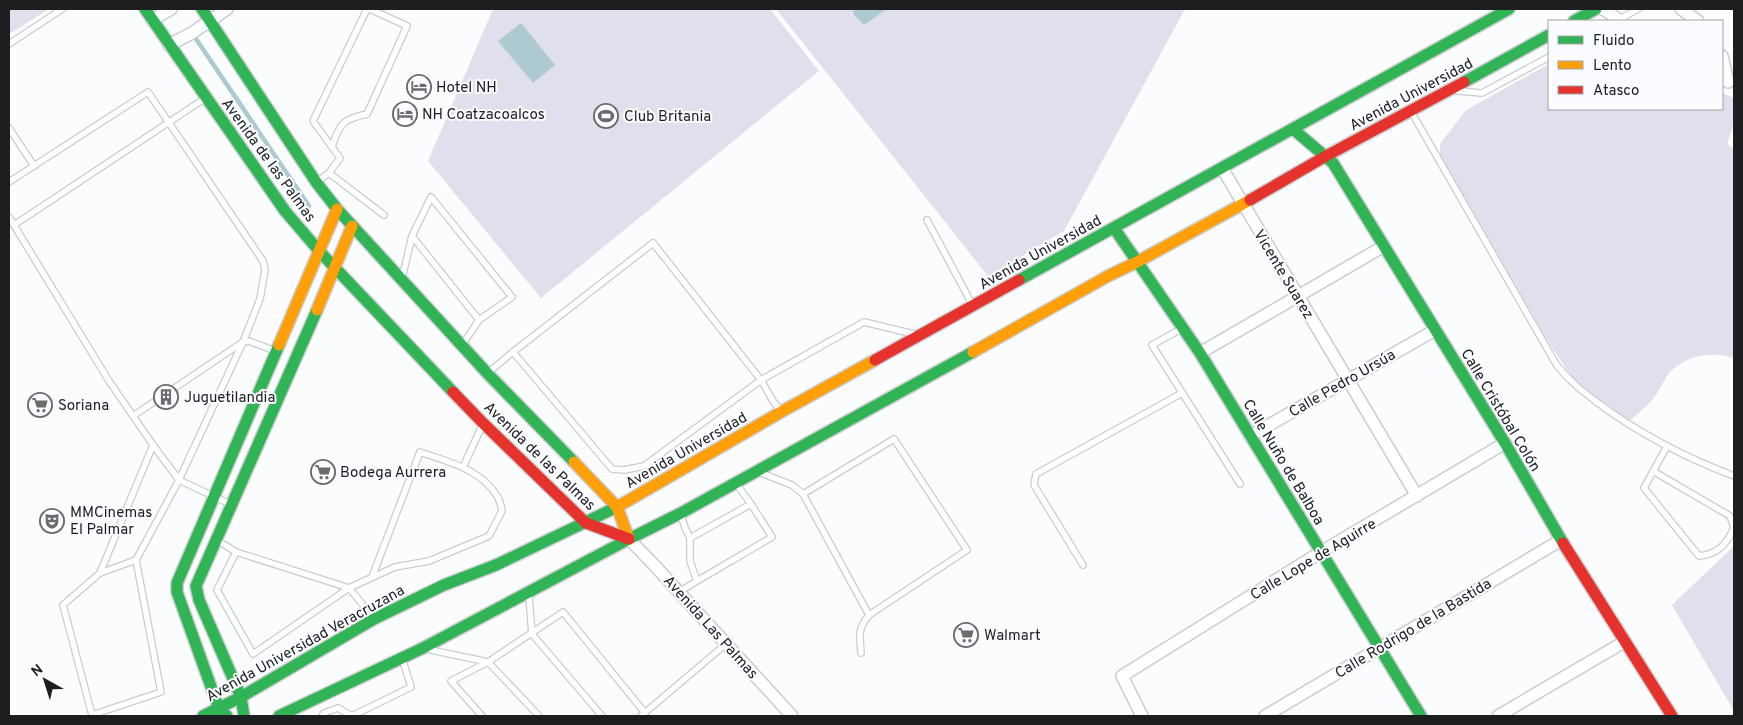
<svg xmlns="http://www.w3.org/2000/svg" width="1743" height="725" viewBox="0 0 1743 725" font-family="Overpass,sans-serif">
  <rect width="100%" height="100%" fill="#fbfcfe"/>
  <!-- green -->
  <g fill="#e0dfec">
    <path d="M 9,9 L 49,9 L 9,34 Z"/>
    <path d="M 493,9 L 770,9 L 819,71 L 541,298 L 428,161 Z"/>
    <path d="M 776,9 L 1185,9 L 1064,231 L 988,276 Z"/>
    <path d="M 1549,64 L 1549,109 L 1722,109 L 1722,93 L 1734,98 L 1734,122 L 1727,144 L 1734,149 L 1734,358 C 1711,351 1686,355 1669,373 C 1664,379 1662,387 1657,393 C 1650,405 1636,414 1627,424 L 1579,388 L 1508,281 L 1440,156 L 1440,144 L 1466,110 Z"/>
    <path d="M 1734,546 L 1734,711 L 1672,605 Z"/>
  </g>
  <!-- water -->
  <g fill="#aecad1">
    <path d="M 853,9 L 887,9 L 864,25 L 854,15 Z"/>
    <path d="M 521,23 L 555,65 L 533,83 L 498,41 Z"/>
  </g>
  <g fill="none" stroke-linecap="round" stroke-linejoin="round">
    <!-- stream -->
    <path stroke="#aecad1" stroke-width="4.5" d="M 192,33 L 309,206"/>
    <defs>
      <g id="lane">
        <path d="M 1618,20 L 1638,9"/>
        <path d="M 9,44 L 62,9"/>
        <path d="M 1458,91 L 1482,93 L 1549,57"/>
        <path d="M 1412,113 L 1556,364 C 1568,380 1582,391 1598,403 C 1641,435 1684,457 1734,476"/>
        <path d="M 9,128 L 34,166"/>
        <path d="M 332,147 C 339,124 343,119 367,114 L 407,26 L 370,9"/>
        <path d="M 329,173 L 384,215"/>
        <path d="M 318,181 L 329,173 L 340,158 L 313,121 L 367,9"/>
        <path d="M 9,182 L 148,92 L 263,261 L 265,270 L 260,299 L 243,342 L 179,480 L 136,560 L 161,692 L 92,715 L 63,605 L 100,573 L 136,560"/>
        <path d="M 9,217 L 109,381 L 153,445 L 100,573"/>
        <path d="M 927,220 L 972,304"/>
        <path d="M 14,225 L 204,99"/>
        <path d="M 403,274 L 412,236 L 431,197 L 512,297 L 479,320 L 412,236"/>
        <path d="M 1181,329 L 1152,345 L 1240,484"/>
        <path d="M 463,344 L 479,320"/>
        <path d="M 489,372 L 513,352 L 653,243 L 761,380 L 644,466 L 624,470 L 612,469 L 513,352"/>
        <path d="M 780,410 L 773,401 L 761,380 L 864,322 L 914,334"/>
        <path d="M 133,416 L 243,342 L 249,341 L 275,351"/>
        <path d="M 153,445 L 179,480 L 230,504"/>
        <path d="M 463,467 L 482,426"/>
        <path d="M 1653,471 L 1730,516 L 1734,528 C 1726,545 1718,554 1699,556 L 1644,488 L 1667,446"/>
        <path d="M 761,473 L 792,485 L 803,494 L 869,615 L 967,550 L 894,439 L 803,494"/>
        <path d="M 737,485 L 751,504"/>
        <path d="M 681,515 L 685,528 L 690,538"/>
        <path d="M 217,540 L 236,552"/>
        <path d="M 1083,565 L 1034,485 L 1036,474 L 1182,393"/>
        <path d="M 372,577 L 420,452 C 448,462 481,469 497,496 C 500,500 501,506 502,511 L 489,536 L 429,561 L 395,567 L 349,588 L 236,552 L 217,590 L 253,654 L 349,588 L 373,617"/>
        <path d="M 679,592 L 697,581 L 690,561 L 690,538 L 751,504 L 772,537 L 697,581"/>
        <path d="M 529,597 L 532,634 L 602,716"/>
        <path d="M 431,650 L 488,662 L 539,716"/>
        <path d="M 861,653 C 860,635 857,630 869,615"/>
        <path d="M 322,716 L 324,713 L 338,708 L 352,716 L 411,687 L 403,661"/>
        <path d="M 482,716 L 451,681 L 488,662 L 563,612 L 645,713"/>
        <path d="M 641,716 L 726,644"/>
      </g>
      <g id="street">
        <path d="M 1603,9 L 1621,21"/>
        <path d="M 1681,9 L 1698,21"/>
        <path d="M 152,20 L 171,9"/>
        <path d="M 169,45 L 192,33 L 227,9"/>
        <path d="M 1722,56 L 1728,82"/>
        <path d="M 1222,168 L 1417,496"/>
        <path d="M 1200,353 L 1384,246"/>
        <path d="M 1250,436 L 1435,330"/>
        <path d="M 629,539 L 656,567 L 792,716"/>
        <path d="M 1142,716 L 1122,676 L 1321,552 L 1505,443"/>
        <path d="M 1265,716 L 1561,540"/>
        <path d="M 1498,716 L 1624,642"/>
      </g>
      <g id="fast">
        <path d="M 145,9 L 285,211 L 320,252 L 453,392"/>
        <path d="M 202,9 L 316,182 L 337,209 L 488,374 L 574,462"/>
        <path d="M 1574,21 L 1596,9"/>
        <path d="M 1464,82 L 1549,35"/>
        <path d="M 1293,129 L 1333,163 L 1505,443 L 1563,543"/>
        <path d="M 1114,228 L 1200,353 L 1421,716"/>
        <path d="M 1019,280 L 1509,9"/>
        <path d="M 629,539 L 681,513 L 973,352"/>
        <path d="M 203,716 L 241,697 L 374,619 L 444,585 L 496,565 L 617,507"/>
        <path d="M 227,716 L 219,709 L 177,592 L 177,583 L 279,345"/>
        <path d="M 244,716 L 241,697 L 199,600 L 196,586 L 317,310"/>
        <path d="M 279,716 L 423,648 L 629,539"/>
      </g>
      <g id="slow">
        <path d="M 317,310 L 352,226"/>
        <path d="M 279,345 L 337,209"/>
        <path d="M 973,352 L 1108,276 L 1137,262 L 1250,200"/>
        <path d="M 574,462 L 617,507 L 629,539"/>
        <path d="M 617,507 L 781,412 L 875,360"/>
      </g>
      <g id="jam">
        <path d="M 1250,200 L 1326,156 L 1464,82"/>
        <path d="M 875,360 L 1019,280"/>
        <path d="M 453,392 L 483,423 L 586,523 L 629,539"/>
        <path d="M 1563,543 L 1672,716"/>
      </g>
    </defs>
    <!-- lane casing -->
    <use href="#lane" stroke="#cbccce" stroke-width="8"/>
    <!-- street casing -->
    <use href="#street" stroke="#cbccce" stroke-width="14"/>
    <!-- fast casing -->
    <use href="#fast" stroke="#cbccce" stroke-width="14"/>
    <!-- slow casing -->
    <use href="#slow" stroke="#cbccce" stroke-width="14"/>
    <!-- jam casing -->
    <use href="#jam" stroke="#cbccce" stroke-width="14"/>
    <!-- lane -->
    <use href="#lane" stroke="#feffff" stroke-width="5.5"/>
    <!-- street -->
    <use href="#street" stroke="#feffff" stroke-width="11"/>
    <!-- fast -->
    <use href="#fast" stroke="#30b455" stroke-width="11"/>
    <!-- slow -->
    <use href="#slow" stroke="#ff9f0a" stroke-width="11"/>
    <!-- jam -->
    <use href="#jam" stroke="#e5322d" stroke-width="11"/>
  </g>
  <!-- icons -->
  <defs>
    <symbol id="hotel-ring" viewBox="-11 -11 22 22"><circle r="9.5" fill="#fafcff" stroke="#6a6c6e" stroke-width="1.5"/><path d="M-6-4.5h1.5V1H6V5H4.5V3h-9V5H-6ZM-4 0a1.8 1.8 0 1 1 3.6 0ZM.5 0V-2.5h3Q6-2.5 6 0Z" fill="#6a6c6e"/></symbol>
    <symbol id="stadium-ring" viewBox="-11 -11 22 22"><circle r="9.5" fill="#fafcff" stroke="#6a6c6e" stroke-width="1.5"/><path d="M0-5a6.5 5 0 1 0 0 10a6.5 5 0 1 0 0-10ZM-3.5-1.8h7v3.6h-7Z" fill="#6a6c6e"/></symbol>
    <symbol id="building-ring" viewBox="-11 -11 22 22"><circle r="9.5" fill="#fafcff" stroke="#6a6c6e" stroke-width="1.5"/><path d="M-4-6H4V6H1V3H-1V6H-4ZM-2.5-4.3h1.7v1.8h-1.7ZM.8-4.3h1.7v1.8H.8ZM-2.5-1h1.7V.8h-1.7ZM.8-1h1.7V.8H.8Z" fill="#6a6c6e"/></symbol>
    <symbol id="supermarket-ring" viewBox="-11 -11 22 22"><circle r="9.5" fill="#fafcff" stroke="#6a6c6e" stroke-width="1.5"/><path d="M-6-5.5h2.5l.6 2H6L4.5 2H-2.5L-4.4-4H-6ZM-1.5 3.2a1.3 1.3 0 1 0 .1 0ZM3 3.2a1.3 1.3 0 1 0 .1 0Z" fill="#6a6c6e"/></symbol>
    <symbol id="theatre-ring" viewBox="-11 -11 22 22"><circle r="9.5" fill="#fafcff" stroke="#6a6c6e" stroke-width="1.5"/><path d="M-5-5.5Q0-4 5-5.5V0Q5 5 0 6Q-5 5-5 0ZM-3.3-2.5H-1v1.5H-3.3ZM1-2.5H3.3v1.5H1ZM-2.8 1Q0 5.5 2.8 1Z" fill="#6a6c6e"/></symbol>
  </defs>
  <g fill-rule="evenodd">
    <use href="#hotel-ring" x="405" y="73" width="28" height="28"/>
    <use href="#hotel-ring" x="391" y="100" width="28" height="28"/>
    <use href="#stadium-ring" x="592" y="102" width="28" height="28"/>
    <use href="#building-ring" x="152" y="383" width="28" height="28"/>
    <use href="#supermarket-ring" x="26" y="391" width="28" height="28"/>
    <use href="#supermarket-ring" x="309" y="458" width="28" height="28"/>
    <use href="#theatre-ring" x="38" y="507" width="28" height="28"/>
    <use href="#supermarket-ring" x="952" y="621" width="28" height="28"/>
  </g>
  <g text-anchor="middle" stroke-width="4" stroke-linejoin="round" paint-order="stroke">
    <!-- poi labels -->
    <g font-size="15" fill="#1c1e20" stroke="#fafcff" text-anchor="start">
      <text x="436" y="92">Hotel NH</text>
      <text x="422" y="119">NH Coatzacoalcos</text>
      <text x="624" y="121">Club Britania</text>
      <text x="184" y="402">Juguetilandia</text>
      <text x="58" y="410">Soriana</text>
      <text x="340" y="477">Bodega Aurrera</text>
      <text x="70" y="517">MMCinemas<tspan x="70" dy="17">El Palmar</tspan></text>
      <text x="984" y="640">Walmart</text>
    </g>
    <!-- street labels -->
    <g font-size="15" fill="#1c1e20" stroke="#fafcff">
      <text transform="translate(1411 94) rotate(-28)" y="5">Avenida Universidad</text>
      <text transform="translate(269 160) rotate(54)" y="5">Avenida de las Palmas</text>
      <text transform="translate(1040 252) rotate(-29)" y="5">Avenida Universidad</text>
      <text transform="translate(1284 274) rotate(59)" y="5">Vicente Suarez</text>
      <text transform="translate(1342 383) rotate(-30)" y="5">Calle Pedro Ursúa</text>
      <text transform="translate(1501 410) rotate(59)" y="5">Calle Cristóbal Colón</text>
      <text transform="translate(686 450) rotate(-30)" y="5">Avenida Universidad</text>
      <text transform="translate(540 456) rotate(44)" y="5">Avenida de las Palmas</text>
      <text transform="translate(1284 462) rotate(59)" y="5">Calle Nuño de Balboa</text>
      <text transform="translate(1313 559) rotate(-31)" y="5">Calle Lope de Aguirre</text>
      <text transform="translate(711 627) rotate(48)" y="5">Avenida Las Palmas</text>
      <text transform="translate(1413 628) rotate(-31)" y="5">Calle Rodrigo de la Bastida</text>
      <text transform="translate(305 643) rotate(-29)" y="5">Avenida Universidad Veracruzana</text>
    </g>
  </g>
  <!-- border -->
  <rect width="1743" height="725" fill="none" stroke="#1c1e20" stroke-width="20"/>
  <!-- legend -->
  <rect x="1548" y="20" width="175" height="90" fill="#fafcff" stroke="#a1a3a6"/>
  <rect x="1558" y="36" width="25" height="8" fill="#30b455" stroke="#a1a3a6"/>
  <text x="1593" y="45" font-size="15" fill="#1c1e20">Fluido</text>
  <rect x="1558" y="61" width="25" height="8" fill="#ff9f0a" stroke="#a1a3a6"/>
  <text x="1593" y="70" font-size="15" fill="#1c1e20">Lento</text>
  <rect x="1558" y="86" width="25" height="8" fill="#e5322d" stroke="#a1a3a6"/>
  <text x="1593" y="95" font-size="15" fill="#1c1e20">Atasco</text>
  <!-- north arrow -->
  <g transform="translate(45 680) rotate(321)" stroke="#fafcff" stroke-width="4" paint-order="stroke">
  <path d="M0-4L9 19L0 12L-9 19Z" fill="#1c1e20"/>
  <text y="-8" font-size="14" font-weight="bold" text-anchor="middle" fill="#1c1e20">N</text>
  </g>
</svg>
